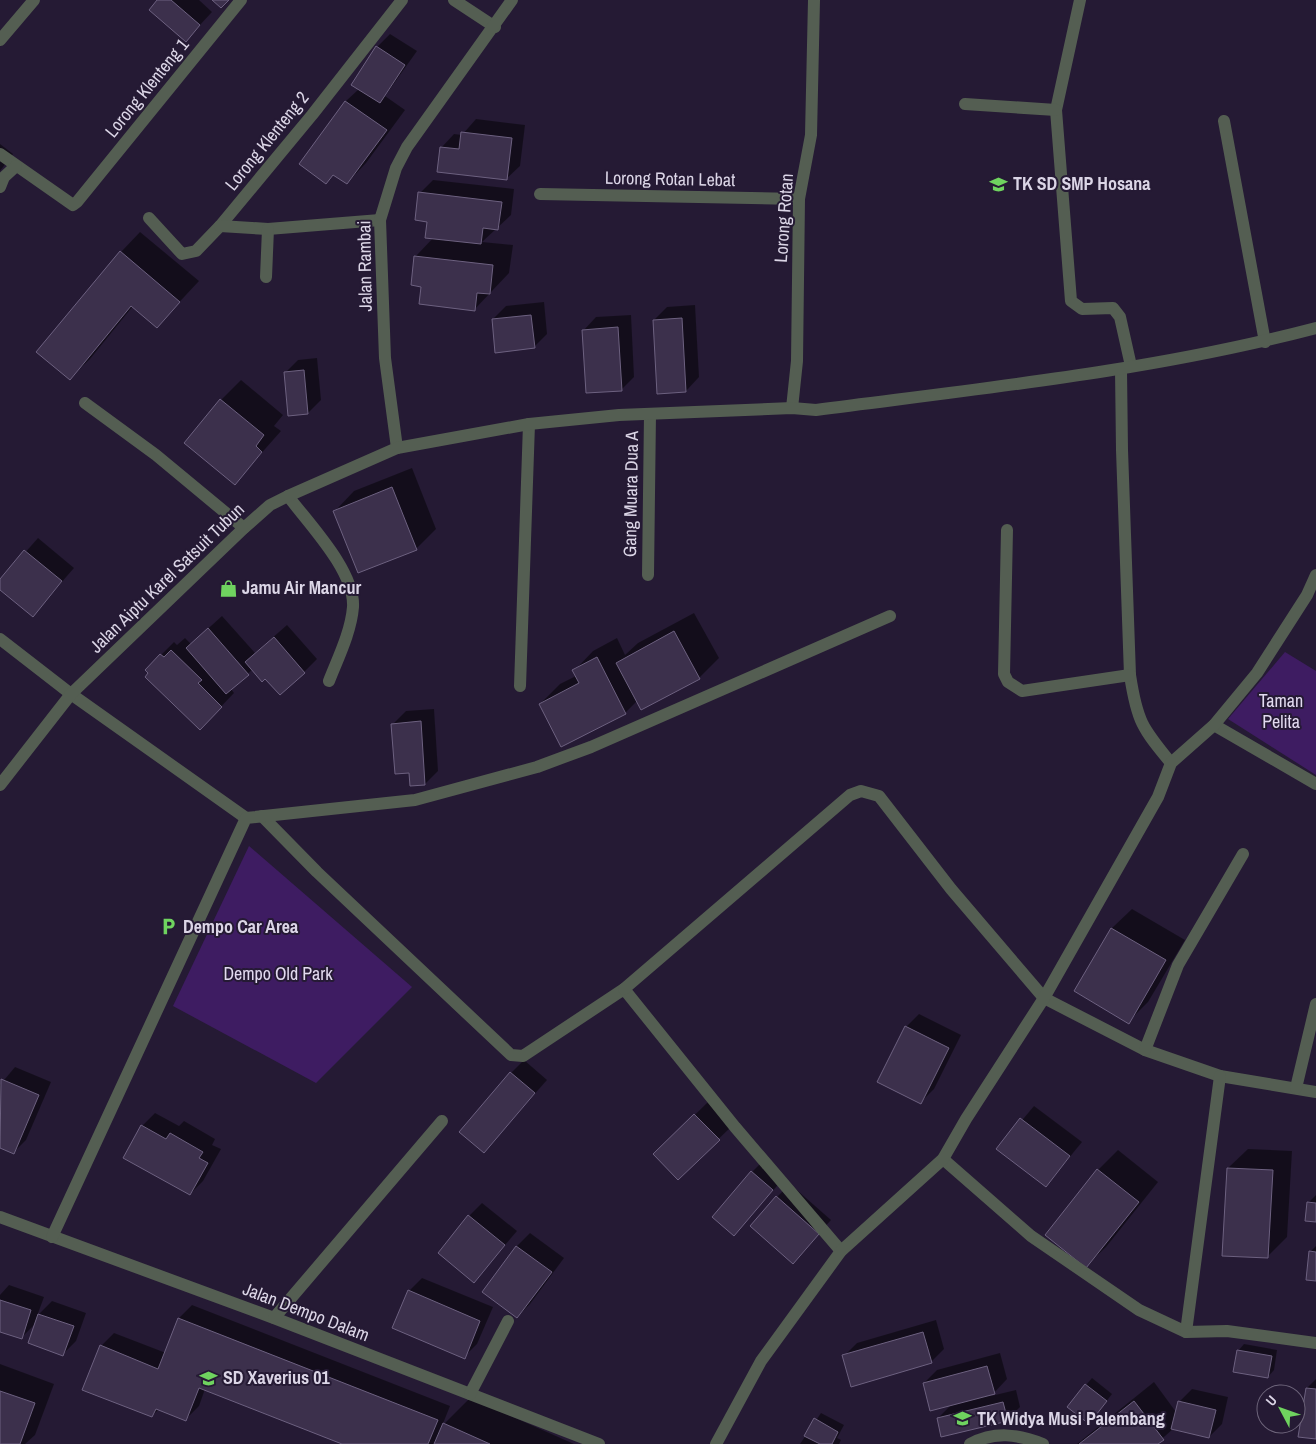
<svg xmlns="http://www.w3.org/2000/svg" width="1316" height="1444" viewBox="0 0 1316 1444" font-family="'Archivo Narrow',sans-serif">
  <rect width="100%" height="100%" fill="#251a34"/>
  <!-- green -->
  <g fill="#3e1c62">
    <path d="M 1285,652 L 1316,671 L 1316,775 L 1228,719 Z"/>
    <path d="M 249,846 L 412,987 L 316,1083 L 173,1006 Z"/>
  </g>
  <!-- shadow -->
  <g fill="#0007">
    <path d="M 159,0 L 199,0 L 212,12 L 186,40 Z"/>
    <path d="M 390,34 L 417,51 L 385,96 L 405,110 L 366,163 L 347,183 L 334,174 L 301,164 L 346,101 L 359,89 L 377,47 Z"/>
    <path d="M 476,119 L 525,125 L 520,166 L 506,179 L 441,148 L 454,134 L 462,135 Z"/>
    <path d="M 0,144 L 13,154 L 0,171 Z"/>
    <path d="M 433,180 L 514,189 L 511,215 L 482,242 L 513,245 L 509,273 L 474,310 L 422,285 L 416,256 L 434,237 L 420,193 Z"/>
    <path d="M 140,232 L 199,281 L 157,326 L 133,306 L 90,359 L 70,378 L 121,252 Z"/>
    <path d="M 544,302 L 547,334 L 534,347 L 493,319 L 506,306 Z"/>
    <path d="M 695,305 L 699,377 L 686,391 L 654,320 L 667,307 Z"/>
    <path d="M 631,315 L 634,377 L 621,390 L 583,331 L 596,317 Z"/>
    <path d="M 317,358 L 321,400 L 308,413 L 285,373 L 298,360 Z"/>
    <path d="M 241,380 L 283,415 L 274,426 L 281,431 L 235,483 L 221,400 Z"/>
    <path d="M 412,468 L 436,529 L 416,549 L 335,511 L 354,491 Z"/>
    <path d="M 38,538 L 74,568 L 33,615 L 0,589 L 0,581 Z"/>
    <path d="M 694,613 L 719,658 L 699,678 L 638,700 L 625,713 L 540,704 L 560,684 L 576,676 L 574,671 L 593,651 L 617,638 L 625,655 L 638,643 Z"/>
    <path d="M 222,616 L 255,653 L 287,625 L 317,659 L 304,672 L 266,677 L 253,669 L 231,689 L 234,693 L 213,715 L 161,655 L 174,642 L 177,645 L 185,638 L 191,644 Z"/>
    <path d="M 434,709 L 438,771 L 425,784 L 410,772 L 393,724 L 406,711 Z"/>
    <path d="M 1132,909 L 1185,940 L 1148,1002 L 1128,1022 L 1075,991 L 1112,928 Z"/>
    <path d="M 919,1014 L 961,1035 L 934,1089 L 921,1102 L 906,1027 Z"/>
    <path d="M 524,1060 L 547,1080 L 484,1151 L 511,1073 Z"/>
    <path d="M 15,1067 L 51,1082 L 26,1140 L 13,1153 L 0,1147 L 0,1085 Z"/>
    <path d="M 708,1102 L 732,1126 L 678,1178 L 655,1154 Z"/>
    <path d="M 1034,1106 L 1082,1142 L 1046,1186 L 998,1149 Z"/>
    <path d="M 155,1113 L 179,1126 L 184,1121 L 215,1139 L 212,1145 L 221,1149 L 203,1181 L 190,1194 L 142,1126 Z"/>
    <path d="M 1248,1149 L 1292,1151 L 1287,1237 L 1267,1257 L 1228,1168 Z"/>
    <path d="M 1118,1150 L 1158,1182 L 1106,1247 L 1086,1266 L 1046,1235 L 1098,1170 Z"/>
    <path d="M 765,1159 L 785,1177 L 734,1234 L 752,1172 Z"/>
    <path d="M 790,1184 L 831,1220 L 793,1262 L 777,1197 Z"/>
    <path d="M 1316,1195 L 1316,1221 L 1308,1203 Z"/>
    <path d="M 482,1203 L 517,1231 L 474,1281 L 469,1216 Z"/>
    <path d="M 530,1233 L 564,1258 L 530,1304 L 517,1317 L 484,1291 L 517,1246 Z"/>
    <path d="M 1316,1246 L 1316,1280 L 1310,1252 Z"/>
    <path d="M 422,1278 L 493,1307 L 477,1344 L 464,1357 L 409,1291 Z"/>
    <path d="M 9,1285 L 44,1297 L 37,1316 L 52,1301 L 86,1313 L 76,1341 L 63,1354 L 36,1323 L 21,1338 L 0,1331 L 0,1295 Z"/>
    <path d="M 192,1305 L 450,1406 L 442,1426 L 470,1398 L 574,1444 L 346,1444 L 205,1389 L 199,1406 L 186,1419 L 159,1409 L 152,1416 L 101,1346 L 114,1333 L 166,1353 L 179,1318 Z"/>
    <path d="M 936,1320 L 944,1349 L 931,1362 L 844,1356 L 857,1343 Z"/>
    <path d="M 1244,1344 L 1277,1350 L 1274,1370 L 1268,1377 L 1238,1351 Z"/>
    <path d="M 1000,1353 L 1007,1379 L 991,1396 L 1016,1390 L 1020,1407 L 1007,1420 L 938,1418 L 952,1404 L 924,1383 L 937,1370 Z"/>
    <path d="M 0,1364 L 54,1384 L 35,1435 L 25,1444 L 0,1444 Z"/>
    <path d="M 1092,1378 L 1112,1394 L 1095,1416 L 1086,1385 Z"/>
    <path d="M 1316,1379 L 1316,1438 L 1307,1388 Z"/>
    <path d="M 1154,1382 L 1176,1412 L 1179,1402 L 1192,1389 L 1228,1397 L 1222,1424 L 1209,1437 L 1173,1429 L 1156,1444 L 1077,1444 Z"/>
    <path d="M 821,1413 L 844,1425 L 837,1438 L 841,1440 L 839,1444 L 800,1444 Z"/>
  </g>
  <!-- building -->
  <g fill="#3c304c" stroke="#6d6180">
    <path d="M 157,0 L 171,0 L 200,25 L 186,42 L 149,10 Z"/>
    <path d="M 212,0 L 229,0 L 221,8 Z"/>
    <path d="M 376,46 L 405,65 L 380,103 L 351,85 Z"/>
    <path d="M 345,101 L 387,130 L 347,184 L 333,175 L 326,184 L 299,164 Z"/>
    <path d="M 461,132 L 512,138 L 507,180 L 437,172 L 440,147 L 459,149 Z"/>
    <path d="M 418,192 L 502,202 L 498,230 L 483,228 L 481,244 L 425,238 L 427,222 L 415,220 Z"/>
    <path d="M 120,251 L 180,302 L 157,328 L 131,306 L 70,380 L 36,352 Z"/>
    <path d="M 414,256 L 493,265 L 490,294 L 477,293 L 475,311 L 419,304 L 421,287 L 411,285 Z"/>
    <path d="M 531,315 L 535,348 L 495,353 L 492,319 Z"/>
    <path d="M 682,318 L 686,392 L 657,394 L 653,320 Z"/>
    <path d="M 618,327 L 622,391 L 586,393 L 582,330 Z"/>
    <path d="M 304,370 L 308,414 L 288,416 L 284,372 Z"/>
    <path d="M 220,399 L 264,435 L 256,446 L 262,452 L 235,485 L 184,443 Z"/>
    <path d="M 392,487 L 417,550 L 358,573 L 333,511 Z"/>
    <path d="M 24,550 L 62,581 L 33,617 L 0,590 L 0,579 Z"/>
    <path d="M 208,628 L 249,675 L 226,694 L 186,648 Z"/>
    <path d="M 674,631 L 700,679 L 641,710 L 616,663 Z"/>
    <path d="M 274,637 L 305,673 L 280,695 L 265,679 L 262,682 L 245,662 Z"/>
    <path d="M 171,650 L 202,680 L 198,683 L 222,707 L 200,730 L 145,677 L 148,673 L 145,670 L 160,654 L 164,657 Z"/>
    <path d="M 597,657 L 626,714 L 561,747 L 539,704 L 579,683 L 572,670 Z"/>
    <path d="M 421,721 L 425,785 L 410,786 L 409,773 L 395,774 L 391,724 Z"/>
    <path d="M 1111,928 L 1166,960 L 1129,1024 L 1074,991 Z"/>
    <path d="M 905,1026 L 949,1048 L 921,1104 L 877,1082 Z"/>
    <path d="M 510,1072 L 535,1093 L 484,1153 L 459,1132 Z"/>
    <path d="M 1,1079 L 39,1095 L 14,1154 L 0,1148 Z"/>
    <path d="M 694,1114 L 720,1140 L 678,1180 L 653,1154 Z"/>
    <path d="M 1020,1118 L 1070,1156 L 1046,1187 L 996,1149 Z"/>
    <path d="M 141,1125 L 166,1139 L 170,1133 L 203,1152 L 199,1158 L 208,1163 L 190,1195 L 123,1158 Z"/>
    <path d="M 1227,1168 L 1273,1170 L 1268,1258 L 1222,1256 Z"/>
    <path d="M 1097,1169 L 1139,1202 L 1086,1268 L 1045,1235 Z"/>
    <path d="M 751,1171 L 773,1190 L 734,1236 L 712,1217 Z"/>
    <path d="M 776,1196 L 819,1234 L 793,1264 L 750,1226 Z"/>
    <path d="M 1307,1202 L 1316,1203 L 1316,1222 L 1305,1221 Z"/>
    <path d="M 468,1215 L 505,1245 L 474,1283 L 438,1253 Z"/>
    <path d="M 516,1246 L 552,1272 L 517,1318 L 482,1292 Z"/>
    <path d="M 1309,1251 L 1316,1252 L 1316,1281 L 1306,1280 Z"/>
    <path d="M 408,1290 L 480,1321 L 465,1359 L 392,1328 Z"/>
    <path d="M 0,1300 L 31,1310 L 22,1339 L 0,1332 Z"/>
    <path d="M 38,1314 L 74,1326 L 63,1356 L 28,1343 Z"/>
    <path d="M 178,1318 L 438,1420 L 428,1444 L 342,1444 L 199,1388 L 186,1421 L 156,1409 L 152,1417 L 82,1390 L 100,1345 L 158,1369 Z"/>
    <path d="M 923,1332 L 932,1363 L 851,1387 L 842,1355 Z"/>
    <path d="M 1237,1350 L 1272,1356 L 1268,1378 L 1233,1372 Z"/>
    <path d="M 987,1366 L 995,1394 L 930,1411 L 923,1383 Z"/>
    <path d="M 1085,1384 L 1107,1401 L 1089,1424 L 1067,1407 Z"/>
    <path d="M 1306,1388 L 1316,1389 L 1316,1439 L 1298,1437 Z"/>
    <path d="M 0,1391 L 35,1403 L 20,1444 L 0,1444 Z"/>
    <path d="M 1134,1401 L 1164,1440 L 1158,1444 L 1079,1444 Z"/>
    <path d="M 1178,1401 L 1216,1410 L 1209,1438 L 1171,1429 Z"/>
    <path d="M 1003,1402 L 1008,1421 L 941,1437 L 937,1418 Z"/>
    <path d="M 814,1418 L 838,1432 L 832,1444 L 820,1444 L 804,1436 Z"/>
    <path d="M 443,1423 L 490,1444 L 434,1444 Z"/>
  </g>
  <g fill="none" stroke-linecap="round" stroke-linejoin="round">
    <!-- street -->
    <g stroke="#545e52" stroke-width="12">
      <path d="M 454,0 L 495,27"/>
      <path d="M 1080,0 L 1056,110 L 1071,301 L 1082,309 L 1113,308 L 1120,317 L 1131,366"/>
      <path d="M 0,40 L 34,0"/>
      <path d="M 965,104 L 1056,110"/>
      <path d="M 1224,121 L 1265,342"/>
      <path d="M 0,154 L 73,205 L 77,202 L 241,0"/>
      <path d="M 0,187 L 4,177 L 16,166"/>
      <path d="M 540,194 L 799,199"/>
      <path d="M 149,218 L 182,254 L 196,251 L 220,226 L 312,115 L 402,0"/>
      <path d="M 220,226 L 268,229 L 380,220"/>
      <path d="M 266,277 L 268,229"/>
      <path d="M 1121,370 L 1122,450 L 1130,675 C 1137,721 1142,728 1171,763"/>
      <path d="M 85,403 L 156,455 L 244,528"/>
      <path d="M 792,408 L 797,361 L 799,199 L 811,135 L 814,0"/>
      <path d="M 397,448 L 385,358 L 380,220 L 396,168 L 407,147 L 512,0"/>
      <path d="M 288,496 C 309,524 355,571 353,607 C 351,632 338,658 329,681"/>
      <path d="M 1007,530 L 1004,674 L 1008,682 L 1022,691 L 1130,675"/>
      <path d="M 648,575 L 650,414"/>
      <path d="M 0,639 L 71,694 L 246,818"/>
      <path d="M 520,686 L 529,424"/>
      <path d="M 1214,725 L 1316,784"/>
      <path d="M 0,785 L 71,694 L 244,528 L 270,505 L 288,496 L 397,448 L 529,424 L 619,415 L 792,408 L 816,410 C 984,388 1152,371 1316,328"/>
      <path d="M 262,816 L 317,872 L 511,1055 L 523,1056 L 624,989 L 735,1127 L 841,1251"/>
      <path d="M 624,989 L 850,795 L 861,791 L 879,796 L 951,889 L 1044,998 L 1145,1050 L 1220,1076 L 1316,1092"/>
      <path d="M 1145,1050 L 1178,965 L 1243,854"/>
      <path d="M 1296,1088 L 1316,1004"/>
      <path d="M 943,1159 L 1031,1236 L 1139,1310 L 1186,1332 L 1227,1331 L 1316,1343"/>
      <path d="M 0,1217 L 274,1318 L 599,1444"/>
      <path d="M 52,1237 L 246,818 L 415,800 L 537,767 L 591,747 L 890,616"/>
      <path d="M 274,1318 L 442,1121"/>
      <path d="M 1186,1332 L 1220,1076"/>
      <path d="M 470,1394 L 508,1321"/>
      <path d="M 716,1444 L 761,1361 L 841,1251 L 943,1159 L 966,1119 L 1044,998 L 1158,797 L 1171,763 L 1214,725 L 1257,673 L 1307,595 L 1316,575"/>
      <path d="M 970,1444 C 995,1431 1017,1434 1043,1444"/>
    </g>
  </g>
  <!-- icons -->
  <defs>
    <symbol id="school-bare" viewBox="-9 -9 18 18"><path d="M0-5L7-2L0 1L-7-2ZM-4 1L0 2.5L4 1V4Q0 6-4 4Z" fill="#6fd35f" stroke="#251a34" stroke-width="2.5" paint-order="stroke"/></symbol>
    <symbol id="shop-bare" viewBox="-9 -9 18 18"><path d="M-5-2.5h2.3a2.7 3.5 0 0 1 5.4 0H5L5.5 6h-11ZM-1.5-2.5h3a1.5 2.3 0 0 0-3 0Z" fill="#6fd35f" stroke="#251a34" stroke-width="2.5" paint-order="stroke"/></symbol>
    <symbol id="parking-bare" viewBox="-9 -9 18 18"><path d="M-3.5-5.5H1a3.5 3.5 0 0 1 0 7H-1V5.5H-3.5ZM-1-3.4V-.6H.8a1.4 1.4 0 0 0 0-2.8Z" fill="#6fd35f" stroke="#251a34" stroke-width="2.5" paint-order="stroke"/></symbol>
  </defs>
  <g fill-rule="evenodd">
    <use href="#school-bare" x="986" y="172" width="25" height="25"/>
    <use href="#shop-bare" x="216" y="576" width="25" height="25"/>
    <use href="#parking-bare" x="156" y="914" width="25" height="25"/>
    <use href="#school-bare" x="196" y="1366" width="25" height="25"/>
    <use href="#school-bare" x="950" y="1406" width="25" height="25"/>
  </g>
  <g text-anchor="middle" stroke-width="4" stroke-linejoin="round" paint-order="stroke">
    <!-- street labels -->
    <g font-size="18" fill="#dbd5e6" stroke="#251a34">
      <text transform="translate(147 88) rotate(-51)" y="6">Lorong Klenteng 1</text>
      <text transform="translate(267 141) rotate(-51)" y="6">Lorong Klenteng 2</text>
      <text transform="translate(670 179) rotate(1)" y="6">Lorong Rotan Lebat</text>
      <text transform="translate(784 218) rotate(-86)" y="6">Lorong Rotan</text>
      <text transform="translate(365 266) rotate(-91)" y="6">Jalan Rambai</text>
      <text transform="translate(631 494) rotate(-89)" y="6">Gang Muara Dua A</text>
      <text transform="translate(167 578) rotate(-44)" y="6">Jalan Aiptu Karel Satsuit Tubun</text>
      <text transform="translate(306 1312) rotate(21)" y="6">Jalan Dempo Dalam</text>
    </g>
    <!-- poi labels -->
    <g font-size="18" font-weight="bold" fill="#dbd5e6" stroke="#251a34" text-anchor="start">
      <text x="1013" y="190">TK SD SMP Hosana</text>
      <text x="242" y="594">Jamu Air Mancur</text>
      <text x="183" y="933">Dempo Car Area</text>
      <text x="223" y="1384">SD Xaverius 01</text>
      <text x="977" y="1425">TK Widya Musi Palembang</text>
    </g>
    <!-- park labels -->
    <g font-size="18" fill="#e2daf0" stroke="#251a34">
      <text x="1281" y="707">Taman<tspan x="1281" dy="21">Pelita</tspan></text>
      <text x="278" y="980">Dempo Old Park</text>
    </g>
  </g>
  <!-- north arrow -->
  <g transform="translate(1281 1409) rotate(311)"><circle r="24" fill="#251a34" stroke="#6e657b"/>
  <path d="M0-4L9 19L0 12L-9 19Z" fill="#6fd35f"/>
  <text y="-8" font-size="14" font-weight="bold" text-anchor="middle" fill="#dbd5e6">U</text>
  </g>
</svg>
